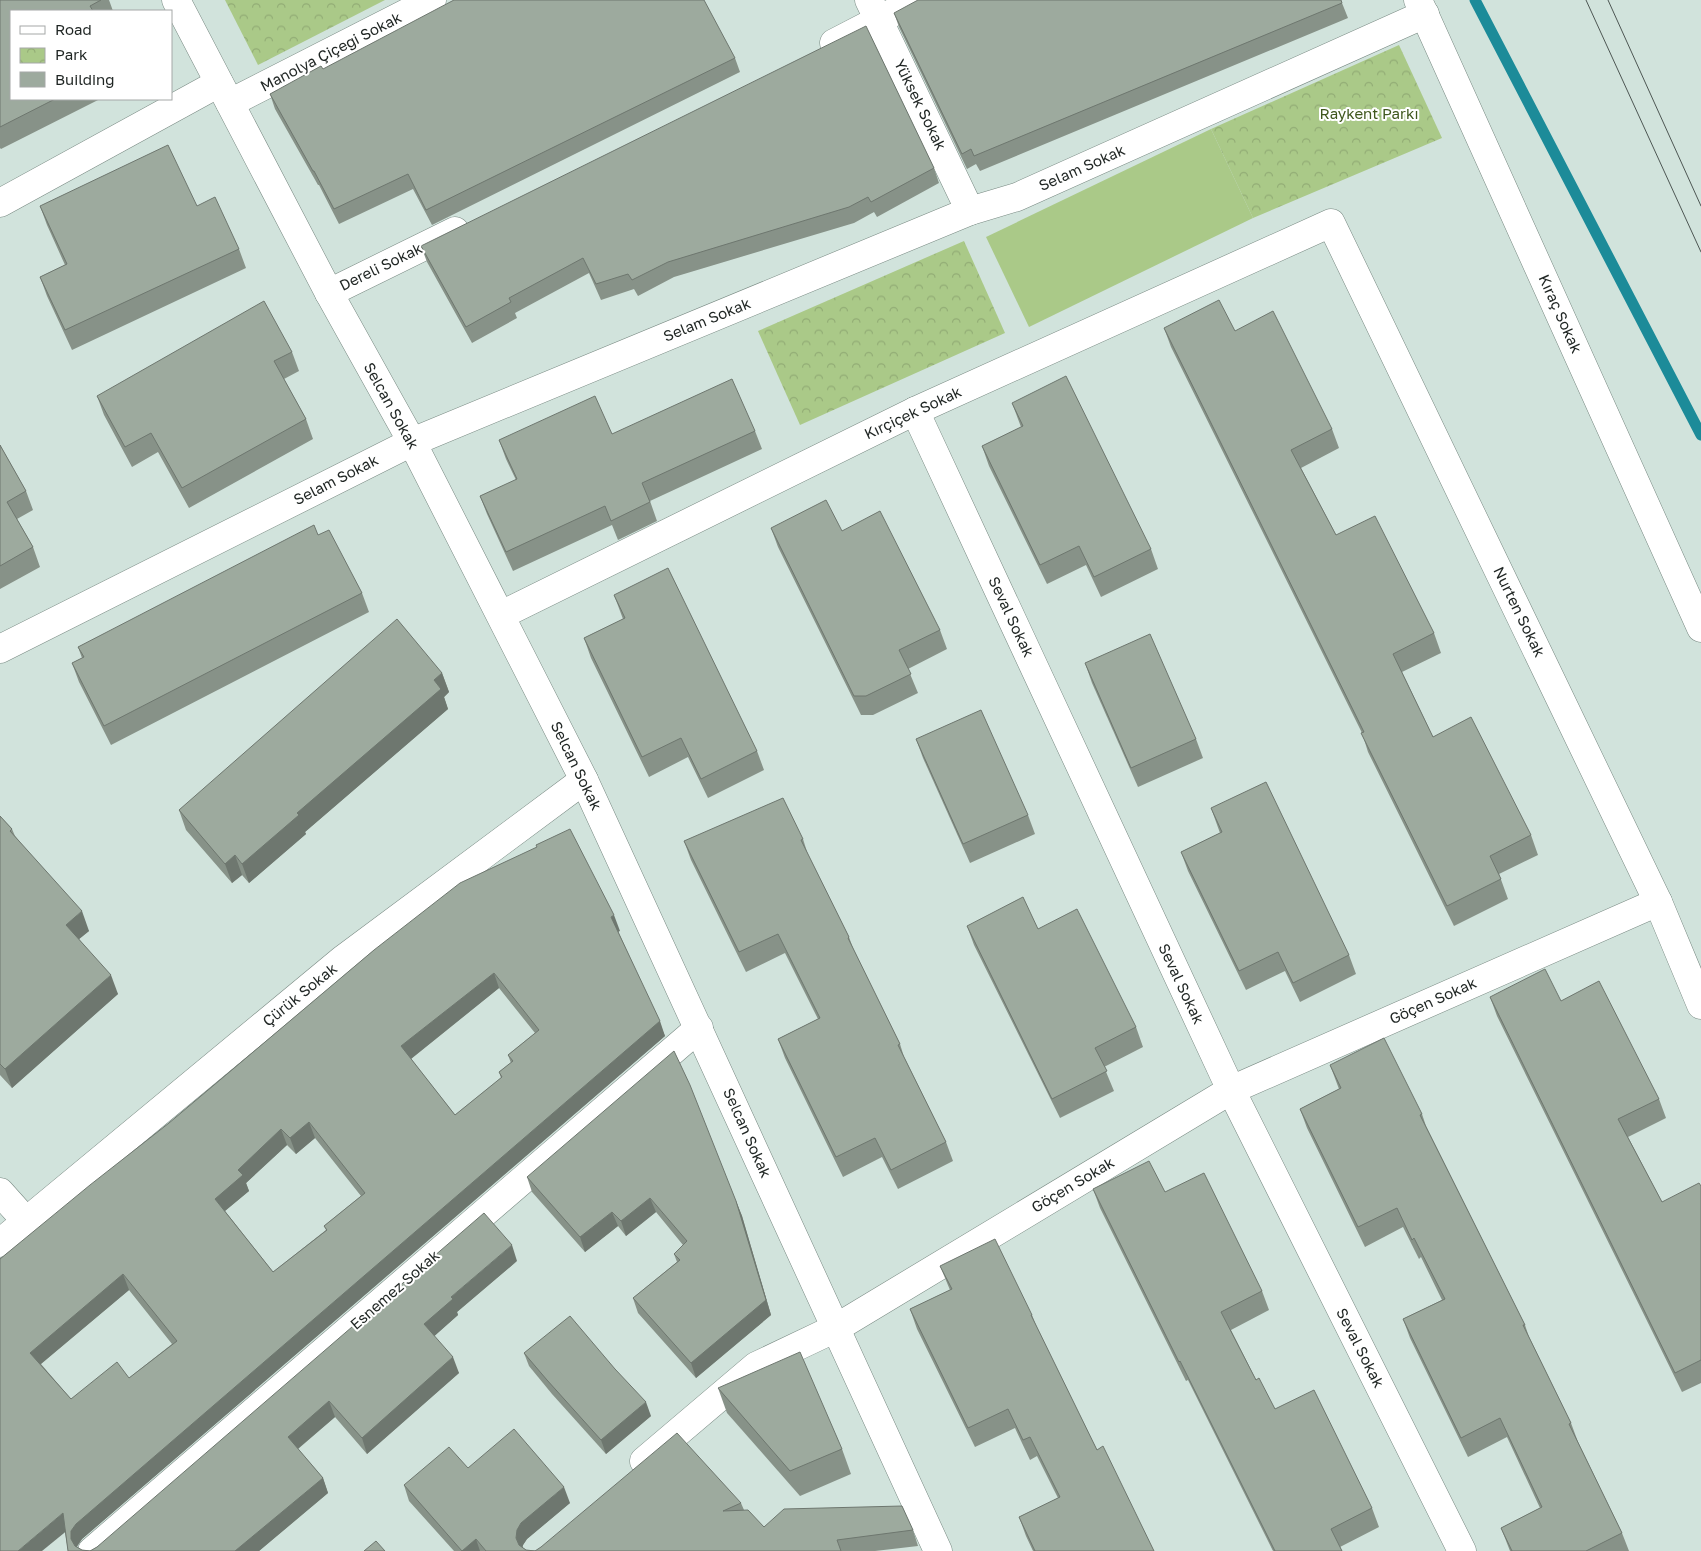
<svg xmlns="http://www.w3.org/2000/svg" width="1701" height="1551" viewBox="0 0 1701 1551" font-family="'Golos Text',sans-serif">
  <defs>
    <pattern id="park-crowns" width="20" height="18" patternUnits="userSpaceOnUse" patternTransform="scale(1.25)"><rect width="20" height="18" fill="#aac988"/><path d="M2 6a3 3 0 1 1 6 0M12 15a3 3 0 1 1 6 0" fill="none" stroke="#92ac75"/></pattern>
  </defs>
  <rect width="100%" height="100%" fill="#d1e3dc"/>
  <!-- park -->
  <g fill="url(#park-crowns)">
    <path d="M 225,0 L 385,0 L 258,65 Z"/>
    <path d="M 1399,45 L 1442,138 L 1253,218 L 1211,129 Z"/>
    <path d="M 964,241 L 1005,333 L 800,425 L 758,331 Z"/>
  </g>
  <!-- garden -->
  <path fill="#aac988" d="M 1211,129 L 1253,218 L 1029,327 L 986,237 Z"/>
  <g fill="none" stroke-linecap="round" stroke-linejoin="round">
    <!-- stream -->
    <path stroke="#1c8b99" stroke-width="11" d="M 1475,0 L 1701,435"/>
    <defs>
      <g id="minor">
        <path d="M 869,0 L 970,211"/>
        <path d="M 1418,0 L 1701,628"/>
        <path d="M 834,43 L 917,0"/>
        <path d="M 230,103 L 432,0"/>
        <path d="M 0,203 L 219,83"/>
        <path d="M 329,293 L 455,231"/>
        <path d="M 915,411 L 1231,1090 L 1462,1551"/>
        <path d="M 501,615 L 915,411 L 1331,223 L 1658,902 L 1701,1005"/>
        <path d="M 0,649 L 412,442 L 970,211 L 1017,197 L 1425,14"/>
        <path d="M 0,1192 L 26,1221"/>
        <path d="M 0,1243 L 342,960 L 584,780"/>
        <path d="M 644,1461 L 756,1366 L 836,1328 L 1231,1090 L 1658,902"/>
        <path d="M 92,1551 L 699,1028"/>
      </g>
      <path id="tertiary" d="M 176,0 L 329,293 L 412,442 L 584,780 L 938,1551"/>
    </defs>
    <!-- minor casing -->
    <use href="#minor" stroke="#788982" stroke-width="29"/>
    <!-- tertiary casing -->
    <use href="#tertiary" stroke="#788982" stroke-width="29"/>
    <!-- minor -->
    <use href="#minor" stroke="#fff" stroke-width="28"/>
    <!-- tertiary -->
    <use href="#tertiary" stroke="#fff" stroke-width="28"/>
    <!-- tram -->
    <g stroke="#4d5653" stroke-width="1">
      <path d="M 1586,0 L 1701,252"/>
      <path d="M 1608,0 L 1701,206"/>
    </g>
  </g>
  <!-- wall -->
  <g fill="#879288" fill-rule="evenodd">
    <path d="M 0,0 L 109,0 L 113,11 L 11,11 L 11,99 L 100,99 L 1,149 L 0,148 Z"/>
    <path d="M 1342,3 L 1348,18 L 980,171 L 976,164 L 967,169 L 899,27 L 894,13 Z"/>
    <path d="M 735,58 L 740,72 L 432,225 L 413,189 L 339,224 L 319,185 L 318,185 L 275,109 L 270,94 L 323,69 Z"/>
    <path d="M 934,168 L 939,183 L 877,217 L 874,212 L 854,223 L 674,277 L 638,296 L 634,289 L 601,300 L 589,273 L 515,313 L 517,318 L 472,343 L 427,262 L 421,246 Z"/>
    <path d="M 40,206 L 197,206 L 239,249 L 246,268 L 72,350 L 47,296 L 40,277 L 65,265 L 47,225 Z"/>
    <path d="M 1164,328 L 1235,331 L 1332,429 L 1339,448 L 1301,468 L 1336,535 L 1434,633 L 1441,653 L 1402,672 L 1433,737 L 1531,835 L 1538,855 L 1499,874 L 1508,899 L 1454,926 L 1368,752 L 1362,733 L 1171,347 Z"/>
    <path d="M 292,352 L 299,371 L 284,379 L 306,419 L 313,439 L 189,508 L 158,452 L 132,467 L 104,415 L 97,396 Z"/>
    <path d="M 1012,403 L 1151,549 L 1158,569 L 1101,597 L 1086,565 L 1047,584 L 989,466 L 982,446 L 1021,427 Z"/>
    <path d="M 755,431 L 762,449 L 650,501 L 657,521 L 618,540 L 612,525 L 513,571 L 487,514 L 480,496 L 516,480 L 506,459 L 499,440 L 612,434 Z"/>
    <path d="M 0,445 L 26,491 L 33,510 L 17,519 L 33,547 L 40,567 L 0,589 Z"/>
    <path d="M 771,528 L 842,531 L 940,630 L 947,649 L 908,669 L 918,693 L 873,715 L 861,715 L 778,547 Z"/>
    <path d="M 318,535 L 362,593 L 369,612 L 111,745 L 79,682 L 72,663 L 82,658 L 78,647 Z"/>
    <path d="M 614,595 L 757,751 L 764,770 L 708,798 L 688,757 L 649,777 L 591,658 L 584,638 L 623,619 Z"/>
    <path d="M 1085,663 L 1196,739 L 1203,758 L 1138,787 L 1092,683 Z"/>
    <path d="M 442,673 L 449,692 L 444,697 L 448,709 L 305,832 L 306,834 L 249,883 L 242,875 L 232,883 L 186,830 L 179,810 Z"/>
    <path d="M 916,739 L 1028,815 L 1035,834 L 970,863 L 923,758 Z"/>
    <path d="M 1211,808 L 1349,955 L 1356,974 L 1300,1002 L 1285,971 L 1246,990 L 1188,871 L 1181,852 L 1220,833 Z"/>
    <path d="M 0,816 L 12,829 L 15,836 L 89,931 L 79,939 L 118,994 L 12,1088 L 0,1075 Z"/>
    <path d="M 803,839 L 808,855 L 849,937 L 854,951 L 900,1044 L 904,1057 L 946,1142 L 953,1161 L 898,1189 L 882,1157 L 843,1177 L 785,1058 L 778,1039 L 818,1019 L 785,953 L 746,972 L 691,860 L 684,841 Z"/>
    <path d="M 967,926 L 1038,929 L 1136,1027 L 1143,1047 L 1104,1067 L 1114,1091 L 1060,1118 L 974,945 Z"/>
    <path d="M 618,931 L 665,1036 L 82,1539 L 77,1547 L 82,1550 L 90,1551 L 97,1547 L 517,1261 L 457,1312 L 458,1315 L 434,1336 L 459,1373 L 367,1454 L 335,1417 L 298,1449 L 323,1478 L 328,1493 L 259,1551 L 68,1551 L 65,1532 L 0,1259 L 169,1123 L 374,950 L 620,931 ZM 499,988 L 535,1033 L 508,1055 L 511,1063 L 499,1072 L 501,1078 L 455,1115 L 411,1059 ZM 315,1138 L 361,1196 L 324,1226 L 326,1230 L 273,1272 L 225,1211 L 249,1191 L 246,1183 L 287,1145 L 296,1154 ZM 129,1290 L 172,1344 L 129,1378 L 71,1399 L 41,1364 Z"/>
    <path d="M 1490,997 L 1561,1001 L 1659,1099 L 1666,1118 L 1628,1137 L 1662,1202 L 1701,1186 L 1701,1383 L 1682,1392 L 1497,1016 Z"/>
    <path d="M 1330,1065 L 1422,1114 L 1426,1126 L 1525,1325 L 1529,1337 L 1571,1423 L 1578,1442 L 1622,1533 L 1629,1551 L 1510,1551 L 1501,1528 L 1540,1508 L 1507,1437 L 1468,1457 L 1410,1338 L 1403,1319 L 1442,1300 L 1421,1257 L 1419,1259 L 1403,1227 L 1365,1247 L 1307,1128 L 1300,1109 L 1339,1089 Z"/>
    <path d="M 527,1177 L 736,1201 L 742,1216 L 771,1315 L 696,1378 L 638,1313 L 633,1298 L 677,1262 L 674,1254 L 683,1245 L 656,1212 L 626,1236 L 618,1226 L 585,1252 L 532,1192 Z"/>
    <path d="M 1093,1189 L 1165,1192 L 1262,1291 L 1269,1310 L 1231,1330 L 1256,1380 L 1275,1409 L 1372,1508 L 1379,1527 L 1340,1547 L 1342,1551 L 1273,1551 L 1188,1380 L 1186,1381 L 1100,1208 Z"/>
    <path d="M 940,1266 L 1032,1315 L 1037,1328 L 1097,1450 L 1154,1551 L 1033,1551 L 1026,1536 L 1019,1517 L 1058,1498 L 1037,1456 L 1030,1460 L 1015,1428 L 975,1447 L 917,1329 L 910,1309 L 950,1290 Z"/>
    <path d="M 524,1353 L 651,1416 L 606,1454 L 552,1394 L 529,1366 Z"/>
    <path d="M 718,1388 L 842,1449 L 851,1474 L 800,1496 L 727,1413 Z"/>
    <path d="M 468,1468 L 570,1503 L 527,1539 L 523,1545 L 522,1547 L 526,1550 L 535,1551 L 741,1503 L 744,1510 L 764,1527 L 913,1530 L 918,1546 L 875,1551 L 454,1551 L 409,1501 L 404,1485 Z"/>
  </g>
  <!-- shaded-wall -->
  <g fill="#6e776f">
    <path d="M 442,673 L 449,692 L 444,697 L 448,709 L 305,832 L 306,834 L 249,883 L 242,864 L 297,813 L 434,680 Z"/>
    <path d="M 235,855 L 242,875 L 232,883 L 225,864 Z"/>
    <path d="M 82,911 L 89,931 L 73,944 L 66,925 Z"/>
    <path d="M 614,915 L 620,931 L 617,932 L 611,917 Z"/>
    <path d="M 494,973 L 499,988 L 407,1062 L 401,1046 Z"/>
    <path d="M 111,975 L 118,994 L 12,1088 L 5,1069 Z"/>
    <path d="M 660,1021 L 665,1036 L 82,1539 L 77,1546 L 77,1551 L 71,1539 L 71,1531 L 76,1524 Z"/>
    <path d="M 309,1122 L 315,1138 L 296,1154 L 290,1138 Z"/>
    <path d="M 281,1129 L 287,1145 L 246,1183 L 249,1191 L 220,1215 L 215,1199 L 238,1170 Z"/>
    <path d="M 650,1198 L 656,1212 L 626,1236 L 621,1221 Z"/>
    <path d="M 736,1201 L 742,1216 L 771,1315 L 696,1378 L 691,1363 Z"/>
    <path d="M 612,1212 L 618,1226 L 585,1252 L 580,1237 Z"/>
    <path d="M 512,1245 L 517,1261 L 457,1312 L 458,1315 L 430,1340 L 424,1324 L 451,1297 Z"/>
    <path d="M 123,1274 L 129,1290 L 36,1368 L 30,1353 Z"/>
    <path d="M 453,1357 L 459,1373 L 367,1454 L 362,1438 Z"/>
    <path d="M 329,1401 L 335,1417 L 294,1452 L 288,1437 Z"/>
    <path d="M 646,1402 L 651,1416 L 606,1454 L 601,1440 Z"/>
    <path d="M 323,1478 L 328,1493 L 259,1551 L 235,1551 Z"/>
    <path d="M 564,1487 L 570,1503 L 527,1539 L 523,1545 L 522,1551 L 516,1538 L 517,1530 L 521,1523 Z"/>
    <path d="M 63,1513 L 69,1529 L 42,1551 L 18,1551 Z"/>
    <path d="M 476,1539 L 480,1551 L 462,1551 Z"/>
  </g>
  <!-- building -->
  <g fill="#9daa9e" stroke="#6e776f" fill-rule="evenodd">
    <path d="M 0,0 L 101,0 L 90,6 L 93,11 L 11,11 L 11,99 L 55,99 L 0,127 Z"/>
    <path d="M 454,0 L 704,0 L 735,58 L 426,210 L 408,174 L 334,209 L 314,171 L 313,171 L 270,94 L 321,66 L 323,69 Z"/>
    <path d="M 918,0 L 1341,0 L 1342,3 L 974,156 L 971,149 L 962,154 L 894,13 Z"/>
    <path d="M 866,26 L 934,168 L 871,202 L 868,197 L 849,207 L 668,262 L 632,280 L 628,274 L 596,284 L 583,258 L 509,298 L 511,302 L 466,327 L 421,246 Z"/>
    <path d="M 168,145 L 197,206 L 215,197 L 239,249 L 65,330 L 40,277 L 67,264 L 40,206 Z"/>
    <path d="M 1219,300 L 1235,331 L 1273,311 L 1332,429 L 1291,450 L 1336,535 L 1375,516 L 1434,633 L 1393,654 L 1433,737 L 1471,717 L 1531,835 L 1490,856 L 1501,879 L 1447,906 L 1361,733 L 1364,732 L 1164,328 Z"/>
    <path d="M 264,301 L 292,352 L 274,361 L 306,419 L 182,488 L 151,433 L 125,447 L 97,396 Z"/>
    <path d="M 1066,376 L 1151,549 L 1094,577 L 1079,546 L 1040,565 L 982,446 L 1023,426 L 1012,403 Z"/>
    <path d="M 732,379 L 755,431 L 642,483 L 650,502 L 611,521 L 605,506 L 506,552 L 480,496 L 517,479 L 499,440 L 595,396 L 612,434 Z"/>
    <path d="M 0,445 L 26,491 L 7,502 L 33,547 L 0,566 Z"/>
    <path d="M 826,500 L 842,531 L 880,511 L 940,630 L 899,650 L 911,674 L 866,696 L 854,696 L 771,528 Z"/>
    <path d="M 314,525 L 318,535 L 329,530 L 362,593 L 104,726 L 72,663 L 84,657 L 78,647 Z"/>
    <path d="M 668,568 L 757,751 L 701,779 L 681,738 L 642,757 L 584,638 L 625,618 L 614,595 Z"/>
    <path d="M 397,619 L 442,673 L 434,680 L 441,689 L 297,813 L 299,815 L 242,864 L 235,855 L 225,864 L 179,810 Z"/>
    <path d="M 1150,634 L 1196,739 L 1131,768 L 1085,663 Z"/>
    <path d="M 981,710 L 1028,815 L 963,844 L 916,739 Z"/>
    <path d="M 1266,782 L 1349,955 L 1293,983 L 1278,952 L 1239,971 L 1181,852 L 1222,832 L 1211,808 Z"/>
    <path d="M 783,798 L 803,839 L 801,840 L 849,937 L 848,938 L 900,1044 L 898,1045 L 946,1142 L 891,1170 L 875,1138 L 836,1157 L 778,1039 L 820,1018 L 778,934 L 739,952 L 684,841 Z"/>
    <path d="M 0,816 L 12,829 L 10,831 L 82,911 L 66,925 L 111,975 L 5,1069 L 0,1064 Z"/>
    <path d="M 570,829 L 614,915 L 611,917 L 660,1021 L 76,1524 L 71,1531 L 71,1539 L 75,1546 L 82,1550 L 90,1551 L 97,1547 L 484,1213 L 512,1245 L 451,1297 L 453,1299 L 424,1324 L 453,1357 L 362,1438 L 329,1401 L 288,1437 L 323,1478 L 235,1551 L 68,1551 L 63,1513 L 18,1551 L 0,1551 L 0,1259 L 90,1185 L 169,1123 L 374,950 L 460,883 L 537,847 L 536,845 ZM 494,973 L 539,1030 L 508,1055 L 513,1061 L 499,1072 L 502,1077 L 455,1115 L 401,1046 ZM 309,1122 L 365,1193 L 324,1226 L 327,1230 L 273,1272 L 215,1199 L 243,1175 L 238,1170 L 281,1129 L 290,1138 ZM 123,1274 L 177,1341 L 129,1378 L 117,1362 L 71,1399 L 30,1353 Z"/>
    <path d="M 1023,897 L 1038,929 L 1077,909 L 1136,1027 L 1095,1048 L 1107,1071 L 1052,1099 L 967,926 Z"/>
    <path d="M 1545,969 L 1561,1001 L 1599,981 L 1659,1099 L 1618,1119 L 1662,1202 L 1699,1183 L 1701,1186 L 1701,1360 L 1675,1373 L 1490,997 Z"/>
    <path d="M 1384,1038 L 1422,1114 L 1420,1115 L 1525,1325 L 1523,1325 L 1571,1423 L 1569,1424 L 1622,1533 L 1586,1551 L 1512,1551 L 1501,1528 L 1542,1507 L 1500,1418 L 1461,1438 L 1403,1319 L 1445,1299 L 1414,1238 L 1412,1240 L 1397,1208 L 1358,1227 L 1300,1109 L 1341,1088 L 1330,1065 Z"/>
    <path d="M 674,1051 L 690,1085 L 736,1201 L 766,1300 L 691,1363 L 633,1298 L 680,1260 L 674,1254 L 687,1241 L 650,1198 L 621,1221 L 612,1212 L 580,1237 L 527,1177 Z"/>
    <path d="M 1149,1161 L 1165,1192 L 1204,1173 L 1262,1291 L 1221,1312 L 1256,1380 L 1259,1378 L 1275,1409 L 1314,1390 L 1372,1508 L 1331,1529 L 1342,1551 L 1275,1551 L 1180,1361 L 1179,1362 L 1093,1189 Z"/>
    <path d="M 995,1239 L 1032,1315 L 1031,1315 L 1097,1450 L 1103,1446 L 1154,1551 L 1035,1551 L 1019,1517 L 1060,1497 L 1030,1437 L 1023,1440 L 1008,1409 L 968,1428 L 910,1309 L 952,1289 L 940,1266 Z"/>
    <path d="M 570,1316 L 615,1369 L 646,1402 L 601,1440 L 547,1380 L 524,1353 Z"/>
    <path d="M 800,1352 L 842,1449 L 790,1471 L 718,1388 Z"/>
    <path d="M 514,1429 L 564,1487 L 521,1523 L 517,1530 L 516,1538 L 519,1545 L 526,1550 L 535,1551 L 541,1547 L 677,1433 L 741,1503 L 723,1511 L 748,1510 L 764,1527 L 784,1509 L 902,1506 L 913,1530 L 837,1540 L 841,1551 L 486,1551 L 476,1539 L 462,1551 L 404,1485 L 449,1447 L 468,1468 Z"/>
    <path d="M 376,1541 L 385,1551 L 364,1551 Z"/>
  </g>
  <g text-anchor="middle" stroke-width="4" stroke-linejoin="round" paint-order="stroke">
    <!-- street labels -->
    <g font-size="15" fill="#1f2523" stroke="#fff">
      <text transform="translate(331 52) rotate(-27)" y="5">Manolya Çiçeği Sokak</text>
      <text transform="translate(920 105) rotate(64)" y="5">Yüksek Sokak</text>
      <text transform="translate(1082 168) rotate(-24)" y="5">Selam Sokak</text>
      <text transform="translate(381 267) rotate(-26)" y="5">Dereli Sokak</text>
      <text transform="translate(1560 314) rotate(66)" y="5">Kıraç Sokak</text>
      <text transform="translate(707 320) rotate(-22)" y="5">Selam Sokak</text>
      <text transform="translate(391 406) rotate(61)" y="5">Selcan Sokak</text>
      <text transform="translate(913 413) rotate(-25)" y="5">Kırçiçek Sokak</text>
      <text transform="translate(336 480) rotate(-27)" y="5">Selam Sokak</text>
      <text transform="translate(1519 612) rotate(64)" y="5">Nurten Sokak</text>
      <text transform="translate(1011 617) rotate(65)" y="5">Seval Sokak</text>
      <text transform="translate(576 766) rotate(64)" y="5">Selcan Sokak</text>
      <text transform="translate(1181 984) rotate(65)" y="5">Seval Sokak</text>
      <text transform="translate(300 995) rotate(-39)" y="5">Çürük Sokak</text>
      <text transform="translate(1433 1001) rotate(-24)" y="5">Göçen Sokak</text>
      <text transform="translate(747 1133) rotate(66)" y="5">Selcan Sokak</text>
      <text transform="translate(1073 1185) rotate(-31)" y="5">Göçen Sokak</text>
      <text transform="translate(395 1290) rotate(-41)" y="5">Esnemez Sokak</text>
      <text transform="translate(1360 1348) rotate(63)" y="5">Seval Sokak</text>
    </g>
    <!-- park labels -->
    <g font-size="15" fill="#3f571d" stroke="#fff">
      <text x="1369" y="119">Raykent Parkı</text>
    </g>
  </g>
  <!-- legend -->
  <rect x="10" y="10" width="162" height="90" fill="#ffffff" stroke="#a5a8a7"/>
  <rect x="20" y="26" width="25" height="8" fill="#ffffff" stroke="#a5a8a7"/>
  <text x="55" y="35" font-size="15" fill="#1f2523">Road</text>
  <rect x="20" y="48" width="25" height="15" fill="url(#park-crowns)" stroke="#a5a8a7"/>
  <text x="55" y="60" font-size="15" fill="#1f2523">Park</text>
  <rect x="20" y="72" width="25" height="15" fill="#9daa9e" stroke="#a5a8a7"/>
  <text x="55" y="85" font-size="15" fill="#1f2523">Building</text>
</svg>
